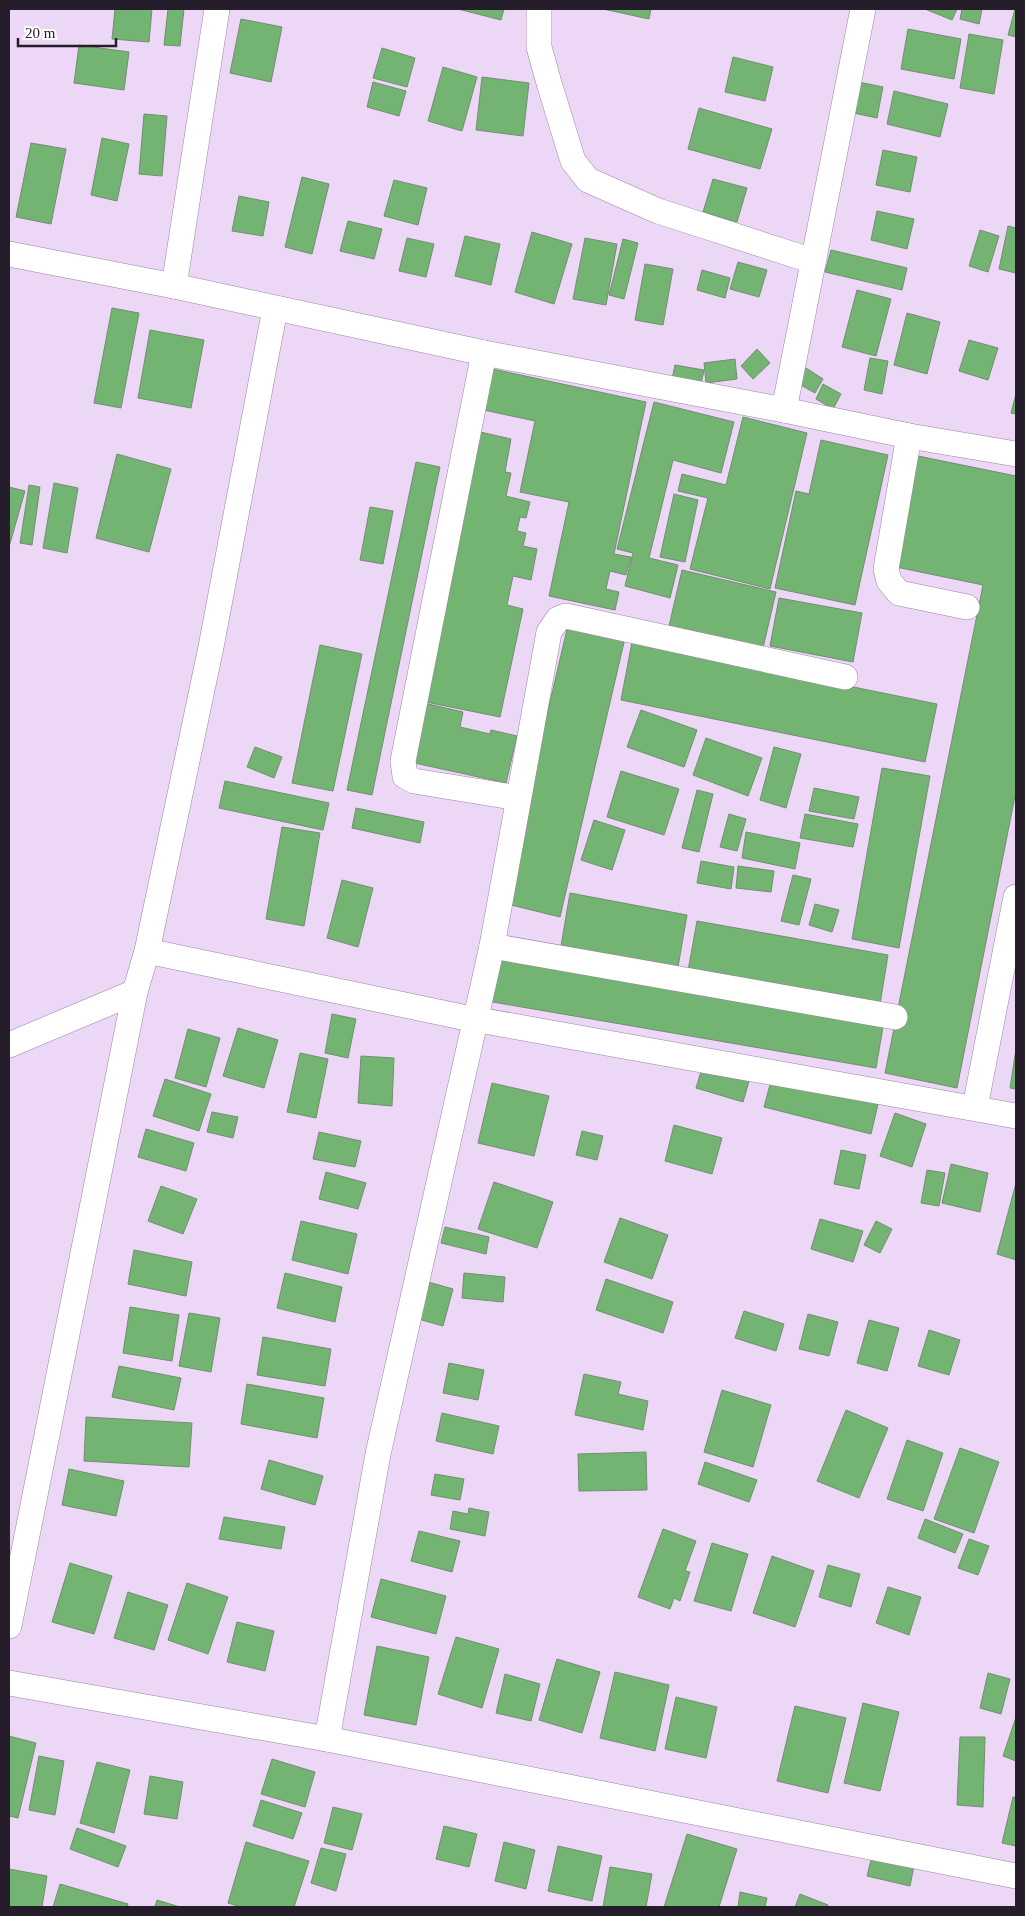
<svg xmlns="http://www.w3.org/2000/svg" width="1025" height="1916" font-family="Georgia,serif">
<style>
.building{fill:#74b473;stroke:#738d72}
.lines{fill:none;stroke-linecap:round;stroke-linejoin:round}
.minor-casing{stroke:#9986a3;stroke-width:26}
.minor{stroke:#fff;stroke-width:25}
</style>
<rect width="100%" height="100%" fill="#ecd7f6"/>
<g class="building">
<polygon points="115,9 152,9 149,42 112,39"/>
<polygon points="168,9 184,9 180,46 164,45"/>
<polygon points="458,9 504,9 501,20"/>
<polygon points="603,9 651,9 649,19"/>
<polygon points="925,9 957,9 952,20"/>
<polygon points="962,9 982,9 979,24 960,19"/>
<polygon points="1015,9 1016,9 1016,37 1008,35"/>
<polygon points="241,19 282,27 271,82 230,73"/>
<polygon points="908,29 961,39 954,79 901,69"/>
<polygon points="969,34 1003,40 994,94 960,88"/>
<polygon points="79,45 129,52 124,90 74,83"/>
<polygon points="382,48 415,58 407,87 373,78"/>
<polygon points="733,57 773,67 765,101 725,92"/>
<polygon points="443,67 477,77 462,131 428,121"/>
<polygon points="482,77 529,83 523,136 476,130"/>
<polygon points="849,80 883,87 877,118 844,111"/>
<polygon points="373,82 406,91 399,116 367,107"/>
<polygon points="894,91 948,104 940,137 887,124"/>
<polygon points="699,108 772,129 760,169 688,149"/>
<polygon points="144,114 167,116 162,176 139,174"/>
<polygon points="102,138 129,144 117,201 91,195"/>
<polygon points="31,143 66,149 51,224 16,217"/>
<polygon points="883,150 917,157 910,192 876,185"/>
<polygon points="302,177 329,184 312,254 285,247"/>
<polygon points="713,179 747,188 737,222 703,212"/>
<polygon points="394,180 427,188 418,225 384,216"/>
<polygon points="239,196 269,202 263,236 232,231"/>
<polygon points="877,211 914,219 907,249 871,240"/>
<polygon points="348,221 382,229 374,259 340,251"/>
<polygon points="1008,226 1016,228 1016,273 999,269"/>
<polygon points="980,230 999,236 988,272 969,266"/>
<polygon points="532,232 572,244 554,304 515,292"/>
<polygon points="465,236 500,244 491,285 455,276"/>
<polygon points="407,238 434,244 426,277 399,271"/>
<polygon points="585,238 617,244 606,305 573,299"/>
<polygon points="623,239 638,243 624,299 609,295"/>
<polygon points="831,250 907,268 902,290 825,272"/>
<polygon points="738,262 767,270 759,297 730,289"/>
<polygon points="645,264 673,269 663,325 635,320"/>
<polygon points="702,270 730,278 725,298 697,290"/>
<polygon points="857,290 891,299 876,356 842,347"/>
<polygon points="112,308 139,313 121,408 94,403"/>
<polygon points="907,313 940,322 927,374 894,365"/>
<polygon points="150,330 204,340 191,408 138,398"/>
<polygon points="969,340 998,348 988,380 959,371"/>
<polygon points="757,349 770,363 753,379 741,366"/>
<polygon points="870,358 888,361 882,394 864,390"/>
<polygon points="735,359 737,379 706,383 704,363"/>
<polygon points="675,365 704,370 701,384 672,379"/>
<polygon points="488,368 646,402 614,554 631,557 626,575 610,571 606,589 619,592 615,610 549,596 569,502 520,492 535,421 479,409"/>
<polygon points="806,368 823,379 815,393 797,383"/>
<polygon points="823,384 841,394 833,409 816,399"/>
<polygon points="1016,394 1016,414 1011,413"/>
<polygon points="654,402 734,422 721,473 673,460 649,558 678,565 670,598 625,586 633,553 617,549"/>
<polygon points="743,417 807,433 770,589 690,569 708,498 678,491 682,474 726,485"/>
<polygon points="476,431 511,439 505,472 511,473 506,496 530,502 526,518 520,517 517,531 526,533 523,546 537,549 531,580 513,576 507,605 523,609 500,717 421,701"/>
<polygon points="821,440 888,455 855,605 775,588 796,491 809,494"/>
<polygon points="117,454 171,469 149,552 96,538"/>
<polygon points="918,456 1016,476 1016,791 957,1088 885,1073 983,585 896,567"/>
<polygon points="416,462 440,467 372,795 347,790"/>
<polygon points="54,483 78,488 67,553 43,548"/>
<polygon points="29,485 40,487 32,545 20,543"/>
<polygon points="9,487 25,491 9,547"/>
<polygon points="674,494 698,500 685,562 660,557"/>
<polygon points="370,507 393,511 383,564 360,560"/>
<polygon points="682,570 776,592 763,648 669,626"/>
<polygon points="779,598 862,613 853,662 770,646"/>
<polygon points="568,625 625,638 560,917 503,903"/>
<polygon points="632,642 937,704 925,762 621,700"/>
<polygon points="320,645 362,654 333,791 292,783"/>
<polygon points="424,703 463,712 460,727 490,734 491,730 517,736 506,783 410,762"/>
<polygon points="641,710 697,730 684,767 627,747"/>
<polygon points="706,738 762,758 748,796 693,775"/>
<polygon points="255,747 282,757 274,778 247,767"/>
<polygon points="774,747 801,754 786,808 760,800"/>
<polygon points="882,768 930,776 899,948 852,939"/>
<polygon points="621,771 679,789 664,835 607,817"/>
<polygon points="225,781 329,803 323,830 219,808"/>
<polygon points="814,788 859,797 854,819 809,811"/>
<polygon points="697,790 713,794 699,852 682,848"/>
<polygon points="356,808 424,822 420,843 352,828"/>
<polygon points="729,814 746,819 737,851 720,847"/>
<polygon points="805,814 858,824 853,847 800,838"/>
<polygon points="594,820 625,830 612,870 581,860"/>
<polygon points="282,827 320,833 304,926 266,919"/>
<polygon points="746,832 800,843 795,869 742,858"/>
<polygon points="701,861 734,867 731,889 697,883"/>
<polygon points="738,866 774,871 771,892 736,888"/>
<polygon points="793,875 811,879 799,925 781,921"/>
<polygon points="342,880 373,888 358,947 327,938"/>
<polygon points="570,893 687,915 678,967 561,946"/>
<polygon points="815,904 839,910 832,932 809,925"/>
<polygon points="697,921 888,955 880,1004 688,971"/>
<polygon points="495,953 884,1021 876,1068 487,1001"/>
<polygon points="332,1014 356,1019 348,1058 325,1053"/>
<polygon points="238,1028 278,1040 264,1088 223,1076"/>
<polygon points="188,1029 220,1038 206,1087 175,1078"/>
<polygon points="1016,1049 1016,1089 1010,1088"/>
<polygon points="300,1053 328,1059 316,1118 287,1112"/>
<polygon points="361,1056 394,1058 392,1106 358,1103"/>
<polygon points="703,1065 750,1078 743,1102 696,1088"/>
<polygon points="772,1077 878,1104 871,1134 764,1107"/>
<polygon points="165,1079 211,1094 199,1131 153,1116"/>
<polygon points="492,1083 549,1096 534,1156 478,1143"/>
<polygon points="212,1112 238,1117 233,1138 207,1132"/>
<polygon points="895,1113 926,1124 912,1167 880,1156"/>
<polygon points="674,1125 722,1138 712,1174 665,1161"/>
<polygon points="146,1129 194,1143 186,1171 138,1157"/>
<polygon points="582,1131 603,1136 597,1160 576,1155"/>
<polygon points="319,1132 361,1141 355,1167 313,1159"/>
<polygon points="841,1150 866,1155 859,1189 834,1184"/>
<polygon points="951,1164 988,1173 980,1212 942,1203"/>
<polygon points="927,1170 945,1173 939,1206 921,1203"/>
<polygon points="326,1172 366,1183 358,1209 319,1199"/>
<polygon points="494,1182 553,1202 537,1248 478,1229"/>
<polygon points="1016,1183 1016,1260 997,1254"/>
<polygon points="161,1186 197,1199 183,1234 148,1221"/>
<polygon points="620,1218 668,1235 652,1279 604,1262"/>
<polygon points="820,1219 863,1231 853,1262 811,1249"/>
<polygon points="301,1221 357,1234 348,1274 292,1260"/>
<polygon points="876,1221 892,1229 880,1253 864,1245"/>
<polygon points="445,1227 489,1237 486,1254 441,1243"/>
<polygon points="134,1250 192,1262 186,1296 128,1284"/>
<polygon points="285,1273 342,1287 335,1322 277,1308"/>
<polygon points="464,1273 505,1277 503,1302 462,1298"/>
<polygon points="606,1279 673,1302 663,1333 596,1310"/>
<polygon points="425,1281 453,1289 443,1326 415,1318"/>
<polygon points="130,1307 179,1315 172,1361 123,1353"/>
<polygon points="744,1311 784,1324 776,1351 735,1338"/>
<polygon points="189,1313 220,1318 211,1372 179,1366"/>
<polygon points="808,1314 838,1322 829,1356 799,1349"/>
<polygon points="869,1320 899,1328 887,1371 857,1363"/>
<polygon points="929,1330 960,1340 949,1375 918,1366"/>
<polygon points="263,1337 331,1349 325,1386 257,1375"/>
<polygon points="449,1363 484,1370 478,1400 443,1393"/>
<polygon points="119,1366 181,1378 174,1410 112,1397"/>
<polygon points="584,1374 621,1382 618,1394 648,1401 643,1430 575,1415"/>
<polygon points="247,1384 324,1398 317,1438 241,1424"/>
<polygon points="722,1390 771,1405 753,1467 704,1452"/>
<polygon points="846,1410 888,1428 859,1498 817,1481"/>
<polygon points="442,1413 499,1426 493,1454 436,1441"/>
<polygon points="86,1417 192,1423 189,1467 84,1461"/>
<polygon points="907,1440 943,1453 923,1511 887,1499"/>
<polygon points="960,1448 999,1462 974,1533 934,1519"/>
<polygon points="646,1452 647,1490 579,1491 578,1454"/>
<polygon points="269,1460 323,1476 315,1505 261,1489"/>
<polygon points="705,1462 757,1480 749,1502 698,1484"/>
<polygon points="69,1469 124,1481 116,1516 62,1505"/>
<polygon points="435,1474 464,1479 460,1500 431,1495"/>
<polygon points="469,1508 489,1512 485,1536 450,1529 453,1511 468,1514"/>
<polygon points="224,1517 285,1527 281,1549 219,1539"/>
<polygon points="925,1519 963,1534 955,1553 918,1538"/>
<polygon points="663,1529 696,1541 685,1571 690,1572 680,1601 674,1598 670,1609 638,1597"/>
<polygon points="419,1531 460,1541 452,1572 411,1561"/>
<polygon points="969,1539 989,1546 978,1575 958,1568"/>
<polygon points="712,1543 748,1554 731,1611 694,1601"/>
<polygon points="772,1556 814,1571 795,1627 753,1613"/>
<polygon points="70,1563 112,1576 94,1634 52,1622"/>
<polygon points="828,1565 860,1574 851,1607 819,1597"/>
<polygon points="381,1579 446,1596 436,1634 371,1617"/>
<polygon points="187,1583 228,1597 208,1654 168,1640"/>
<polygon points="888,1587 921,1597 909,1635 876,1623"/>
<polygon points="128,1592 168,1605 154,1650 114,1638"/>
<polygon points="237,1622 274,1631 265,1671 227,1662"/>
<polygon points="456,1637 499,1649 482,1708 438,1694"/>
<polygon points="377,1646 429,1657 416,1725 364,1715"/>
<polygon points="557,1659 600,1672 582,1733 539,1720"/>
<polygon points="615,1672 669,1685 655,1751 600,1738"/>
<polygon points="988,1673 1010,1679 1001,1714 980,1708"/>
<polygon points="505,1674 540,1684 531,1721 496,1713"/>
<polygon points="676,1697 717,1707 706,1758 665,1749"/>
<polygon points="863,1703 899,1712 880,1791 844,1783"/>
<polygon points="795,1706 846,1718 828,1793 777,1781"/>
<polygon points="1016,1717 1016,1761 1003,1756"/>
<polygon points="9,1736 36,1743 18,1818 9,1816"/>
<polygon points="960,1737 985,1737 983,1807 957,1805"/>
<polygon points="39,1756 64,1761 55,1815 29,1810"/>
<polygon points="272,1759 315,1772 305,1807 261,1794"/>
<polygon points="97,1762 130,1770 114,1833 80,1823"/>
<polygon points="150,1776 183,1782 177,1819 144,1814"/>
<polygon points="1013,1797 1016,1797 1016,1846 1002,1843"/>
<polygon points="261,1800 302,1813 293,1839 253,1826"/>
<polygon points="333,1807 362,1814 352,1850 324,1843"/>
<polygon points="444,1826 477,1834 469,1867 436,1859"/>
<polygon points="77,1828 126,1846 118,1867 70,1849"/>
<polygon points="687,1834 737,1849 719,1907 664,1907"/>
<polygon points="246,1842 309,1861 294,1907 241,1907 228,1903"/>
<polygon points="504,1842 535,1850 526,1889 495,1881"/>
<polygon points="558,1846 602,1856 592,1901 548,1891"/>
<polygon points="321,1848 346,1854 336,1891 311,1883"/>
<polygon points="872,1856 914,1866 910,1886 867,1876"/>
<polygon points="610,1867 652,1874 646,1907 603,1907"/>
<polygon points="9,1869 47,1876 42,1907 9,1907"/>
<polygon points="60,1884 128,1904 127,1907 53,1907"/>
<polygon points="740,1892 767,1898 765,1907 738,1907"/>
<polygon points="800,1894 828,1905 827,1907 795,1907"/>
<polygon points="157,1900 180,1907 155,1907"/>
</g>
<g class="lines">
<defs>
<g id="minor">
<polyline points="539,9 539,47 549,83 573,161 588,180 658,211 813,261"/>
<polyline points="9,254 174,286 484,353 784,410 909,436 1016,454"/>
<polyline points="174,286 217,9"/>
<polyline points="484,353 403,761 405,776 414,781 518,798"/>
<polyline points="784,410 863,9"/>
<polyline points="909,436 886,569 889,581 899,593 967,607"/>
<polyline points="492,946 895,1017"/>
<polyline points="147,951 462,1017 1016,1116"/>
<polyline points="9,1045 135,992"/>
<polyline points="975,1107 1016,897"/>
<polyline points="9,1626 135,992 147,951 211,647 275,309"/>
<polyline points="9,1683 327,1739 1016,1876"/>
<polyline points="327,1739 378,1454 492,946 549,632 558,619 566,616 845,677"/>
</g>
</defs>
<use href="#minor" class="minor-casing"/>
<use href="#minor" class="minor"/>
</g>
<rect width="1025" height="1916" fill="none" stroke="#251d29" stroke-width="20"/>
<path d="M18 38v8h98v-8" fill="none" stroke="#251d29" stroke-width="2.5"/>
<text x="25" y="38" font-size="15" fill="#251d29" stroke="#ffffff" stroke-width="4" paint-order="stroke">20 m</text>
</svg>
